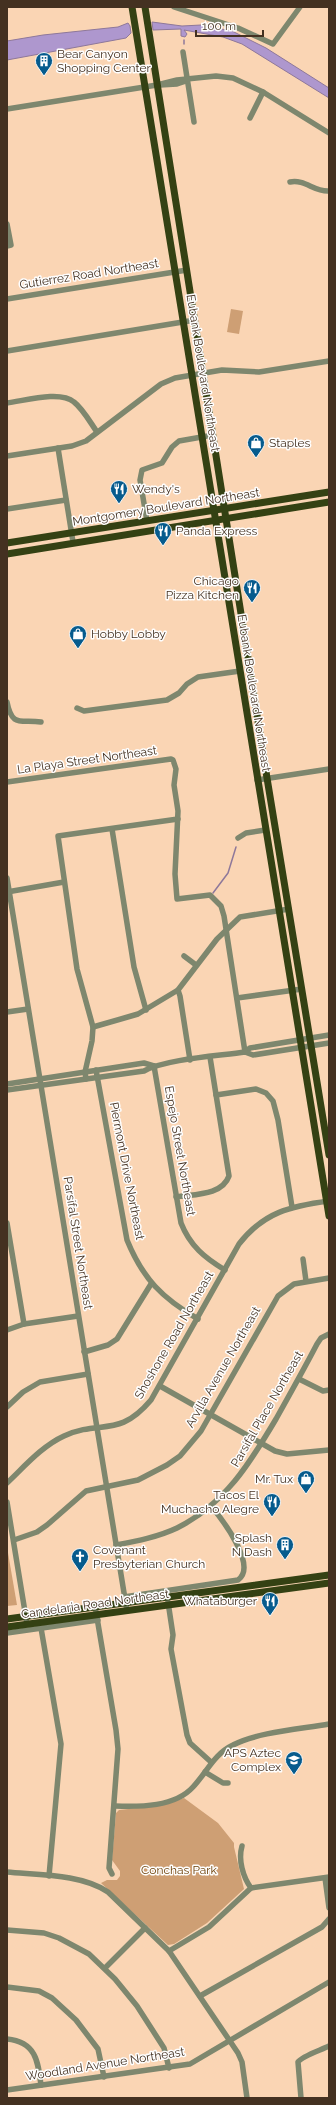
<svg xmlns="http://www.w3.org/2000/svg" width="336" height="2105" font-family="Raleway,sans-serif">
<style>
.green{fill:#ce9f74}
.water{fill:#ae97ce;stroke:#8e789a}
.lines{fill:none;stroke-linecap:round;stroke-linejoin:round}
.stream{stroke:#8e789a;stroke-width:1.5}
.minor{stroke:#7e876e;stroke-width:5.5}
.major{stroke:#344113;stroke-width:7}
.labels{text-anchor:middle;stroke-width:3;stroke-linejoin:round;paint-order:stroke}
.poi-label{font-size:12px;fill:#443121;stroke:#fefefe;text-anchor:start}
.street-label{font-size:12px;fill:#443121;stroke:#fefefe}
.park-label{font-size:12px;fill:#6b3e05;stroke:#fefefe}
</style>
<rect width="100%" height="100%" fill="#fad5b4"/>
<g class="green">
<polygon points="231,309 243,311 239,334 227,332"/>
<polygon points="7,1547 17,1605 7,1606"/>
<polygon points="184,1798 218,1823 234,1843 234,1847 244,1889 207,1923 174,1944 168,1945 101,1883 107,1880 117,1880 120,1876 120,1871 112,1860 116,1813 119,1810 164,1805"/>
</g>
<g class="water">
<polygon points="152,22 182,26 201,25 232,31 266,48 329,88 329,98 242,44 223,37 184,30 187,34 185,37 181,36 181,29 153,30"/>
<polygon points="128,23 130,26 131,33 126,38 7,60 7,41 43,35 118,27"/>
</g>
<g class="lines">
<g class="stream">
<polyline points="184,44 184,40"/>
<polyline points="213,893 228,873 236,847"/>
</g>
<g class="minor">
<polyline points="174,7 238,28 273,44 300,7"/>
<polyline points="183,52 194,122"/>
<polyline points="160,85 177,84 186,81"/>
<polyline points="7,109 157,85 177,80 216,76 233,78 263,92 329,133"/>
<polyline points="250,118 263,92"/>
<path d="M290 182C305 179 314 192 329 191"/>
<polyline points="7,224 11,245 7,246"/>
<polyline points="7,299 187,270"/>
<polyline points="7,351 195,320"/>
<path d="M7 403C24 401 60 390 74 402 83 409 90 422 97 432"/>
<polyline points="58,448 73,542"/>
<polyline points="7,456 72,446 86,441 161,384 175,378 222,370 259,372 329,361"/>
<polyline points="7,509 66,500"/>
<polyline points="147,521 140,480 142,470 162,463 172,447 179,441 213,435"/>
<path d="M7 702C12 728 21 719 41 722"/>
<polyline points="77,708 84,711 167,700 179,693 187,684 198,677 240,671"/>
<polyline points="257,780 329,769"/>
<polyline points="7,782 171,759 173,760 176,769 174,785 178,811 175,874 177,899 210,895 221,906 224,916 245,1052"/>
<polyline points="112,829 134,967 146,1010"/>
<polyline points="238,838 246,833 265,830"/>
<polyline points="7,878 127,1611"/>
<polyline points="7,892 64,882"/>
<polyline points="184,956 196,965"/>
<polyline points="178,990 180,996 190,1060"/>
<polyline points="237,998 302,989"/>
<polyline points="7,1012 28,1009"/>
<polyline points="93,1027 138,1014 178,990 217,939 240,917 289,909"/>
<polyline points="245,1052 250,1048 329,1035"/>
<path d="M154 1066 181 1223C190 1246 205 1258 225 1270"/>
<path d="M96 1070 127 1240C143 1279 162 1298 198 1319"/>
<polyline points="86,1079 85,1072 92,1041 93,1027 77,969 58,836 178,819"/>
<polyline points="7,1084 144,1063 154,1066"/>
<path d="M7 1090 144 1071C166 1059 218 1056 245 1052L253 1055 329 1043"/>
<polyline points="216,1095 256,1089 266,1093 273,1101 278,1120 292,1207"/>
<path d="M176 1197C193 1194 222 1196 229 1176L210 1057"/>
<polyline points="7,1223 24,1324"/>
<polyline points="303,1259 306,1281"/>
<polyline points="7,1330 24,1324 78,1316"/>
<polyline points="84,1352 108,1345 117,1339 151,1284"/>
<polyline points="299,1379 323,1391 329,1390"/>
<polyline points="160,1386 275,1451 287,1454 329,1450"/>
<polyline points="7,1407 23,1392 40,1382 88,1374"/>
<path d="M7 1483C24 1467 42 1446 64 1436 101 1419 118 1439 151 1400L239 1244C264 1212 291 1206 329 1201"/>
<polyline points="7,1502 27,1624"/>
<polyline points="14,1540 37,1532 47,1525 86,1491 138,1480 167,1465 180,1456 201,1431 278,1296 294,1284 329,1278"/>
<path d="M116 1545C137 1541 158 1537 177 1528 225 1504 250 1463 276 1419 290 1394 304 1369 317 1344L321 1338 329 1334"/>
<path d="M124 1597 238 1580C258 1566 222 1519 211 1506"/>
<polyline points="168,1602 173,1635 171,1649 187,1735 190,1743 211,1762"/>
<polyline points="95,1606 116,1730 118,1749 109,1868 112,1874"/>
<polyline points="41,1628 61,1744 49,1876"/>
<polyline points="7,1633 98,1620"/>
<polyline points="205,1772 223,1783 228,1783"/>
<path d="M115 1806C140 1807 175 1807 193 1787 207 1772 214 1754 233 1745 258 1732 301 1729 329 1724"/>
<path d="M242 1846C238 1860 243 1877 251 1888"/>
<path d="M7 1872C38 1875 82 1874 108 1892L169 1951 238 2053 242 2062 247 2098"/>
<polyline points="325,1878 329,1908"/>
<polyline points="7,1930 44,1933 59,1938 89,1954 115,1979 137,2006 164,2048 169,2068"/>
<polyline points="169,1951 209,1927 251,1888 329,1877"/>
<polyline points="105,1968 145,1928"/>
<polyline points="7,1987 39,1991 52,1998 76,2020 98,2049 104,2077"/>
<polyline points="200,1996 322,1927 329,1919"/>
<path d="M7 2039C36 2042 38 2061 41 2085"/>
<polyline points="7,2090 190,2064 329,1982"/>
<path d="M301 2098 298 2062C302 2056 321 2050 329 2046"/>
</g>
<g class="major">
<polyline points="132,7 329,1216"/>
<polyline points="145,7 267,778 329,1155"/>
<polyline points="7,543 329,492"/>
<polyline points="7,554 329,502"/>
<polyline points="7,1619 329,1575"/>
<polyline points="7,1627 329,1583"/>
</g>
</g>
<defs>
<symbol id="building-pin" viewBox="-11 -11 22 30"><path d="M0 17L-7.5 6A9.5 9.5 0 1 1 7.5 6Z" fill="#065b8d" stroke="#fefefe"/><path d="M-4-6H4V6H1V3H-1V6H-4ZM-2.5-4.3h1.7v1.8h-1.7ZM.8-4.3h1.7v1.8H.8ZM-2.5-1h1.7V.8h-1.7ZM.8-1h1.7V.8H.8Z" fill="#fff"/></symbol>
<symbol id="shop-pin" viewBox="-11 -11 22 30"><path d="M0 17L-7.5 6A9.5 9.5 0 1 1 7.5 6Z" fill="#065b8d" stroke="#fefefe"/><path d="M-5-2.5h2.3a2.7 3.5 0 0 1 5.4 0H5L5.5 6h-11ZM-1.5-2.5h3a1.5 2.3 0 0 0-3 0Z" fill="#fff"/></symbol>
<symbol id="restaurant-pin" viewBox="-11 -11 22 30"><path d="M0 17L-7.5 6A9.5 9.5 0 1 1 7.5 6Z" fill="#065b8d" stroke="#fefefe"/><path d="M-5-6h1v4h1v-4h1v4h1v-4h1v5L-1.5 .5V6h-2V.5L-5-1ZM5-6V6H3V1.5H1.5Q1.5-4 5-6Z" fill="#fff"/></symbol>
<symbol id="church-pin" viewBox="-11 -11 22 30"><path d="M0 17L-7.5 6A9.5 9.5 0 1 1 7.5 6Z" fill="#065b8d" stroke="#fefefe"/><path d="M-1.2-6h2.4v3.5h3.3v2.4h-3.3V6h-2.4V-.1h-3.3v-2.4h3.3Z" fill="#fff"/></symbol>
<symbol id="school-pin" viewBox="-11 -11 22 30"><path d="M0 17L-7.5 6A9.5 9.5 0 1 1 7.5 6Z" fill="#065b8d" stroke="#fefefe"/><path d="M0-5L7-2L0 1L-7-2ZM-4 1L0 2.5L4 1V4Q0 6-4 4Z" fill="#fff"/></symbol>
</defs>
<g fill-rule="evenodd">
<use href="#building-pin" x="34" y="51" width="20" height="27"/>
<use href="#shop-pin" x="246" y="433" width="20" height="27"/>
<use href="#restaurant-pin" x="109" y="479" width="20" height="27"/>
<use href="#restaurant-pin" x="153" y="521" width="20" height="27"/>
<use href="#restaurant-pin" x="242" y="578" width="20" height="27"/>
<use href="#shop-pin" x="68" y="624" width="20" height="27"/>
<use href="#shop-pin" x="296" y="1469" width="20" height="27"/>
<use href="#restaurant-pin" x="262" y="1492" width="20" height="27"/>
<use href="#building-pin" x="275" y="1535" width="20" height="27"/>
<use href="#church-pin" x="70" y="1547" width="20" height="27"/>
<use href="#restaurant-pin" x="260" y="1591" width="20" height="27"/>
<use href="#school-pin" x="284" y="1750" width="20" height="27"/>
</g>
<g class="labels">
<g class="poi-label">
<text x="57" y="58">Bear Canyon<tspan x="57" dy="14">Shopping Center</tspan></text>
<text x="269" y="447">Staples</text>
<text x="132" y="493">Wendy's</text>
<text x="176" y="535">Panda Express</text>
<text x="239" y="585" text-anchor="end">Chicago<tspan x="239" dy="14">Pizza Kitchen</tspan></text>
<text x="91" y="638">Hobby Lobby</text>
<text x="293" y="1483" text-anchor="end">Mr. Tux</text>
<text x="259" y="1499" text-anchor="end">Tacos El<tspan x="259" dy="14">Muchacho Alegre</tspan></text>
<text x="272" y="1542" text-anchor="end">Splash<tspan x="272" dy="14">N Dash</tspan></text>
<text x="93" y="1554">Covenant<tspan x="93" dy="14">Presbyterian Church</tspan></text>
<text x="257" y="1605" text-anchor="end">Whataburger</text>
<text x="281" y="1757" text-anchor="end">APS Aztec<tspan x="281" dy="14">Complex</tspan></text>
</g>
<g class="street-label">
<text transform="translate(89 274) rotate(-9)" y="4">Gutierrez Road Northeast</text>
<text transform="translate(203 373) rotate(81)" y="4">Eubank Boulevard Northeast</text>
<text transform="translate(166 507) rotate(-9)" y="4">Montgomery Boulevard Northeast</text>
<text transform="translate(254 693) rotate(81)" y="4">Eubank Boulevard Northeast</text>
<text transform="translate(87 760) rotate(-8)" y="4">La Playa Street Northeast</text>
<text transform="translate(180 1151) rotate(80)" y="4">Espejo Street Northeast</text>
<text transform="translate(127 1171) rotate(79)" y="4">Piermont Drive Northeast</text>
<text transform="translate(78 1243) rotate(81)" y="4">Parsifal Street Northeast</text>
<text transform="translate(174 1335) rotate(-60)" y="4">Shoshone Road Northeast</text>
<text transform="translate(223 1367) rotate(-60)" y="4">Arvilla Avenue Northeast</text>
<text transform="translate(267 1409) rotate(-60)" y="4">Parsifal Place Northeast</text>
<text transform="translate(95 1604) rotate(-8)" y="4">Candelaria Road Northeast</text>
<text transform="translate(105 2064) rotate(-9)" y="4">Woodland Avenue Northeast</text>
</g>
<g class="park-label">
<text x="179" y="1874">Conchas Park</text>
</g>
</g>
<rect width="336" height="2105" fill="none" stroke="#443121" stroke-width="16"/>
<path d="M196 30v6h67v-6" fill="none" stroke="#443121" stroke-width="2"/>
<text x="202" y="30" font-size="12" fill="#443121" stroke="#fefefe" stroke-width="3" paint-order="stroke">100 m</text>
</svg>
